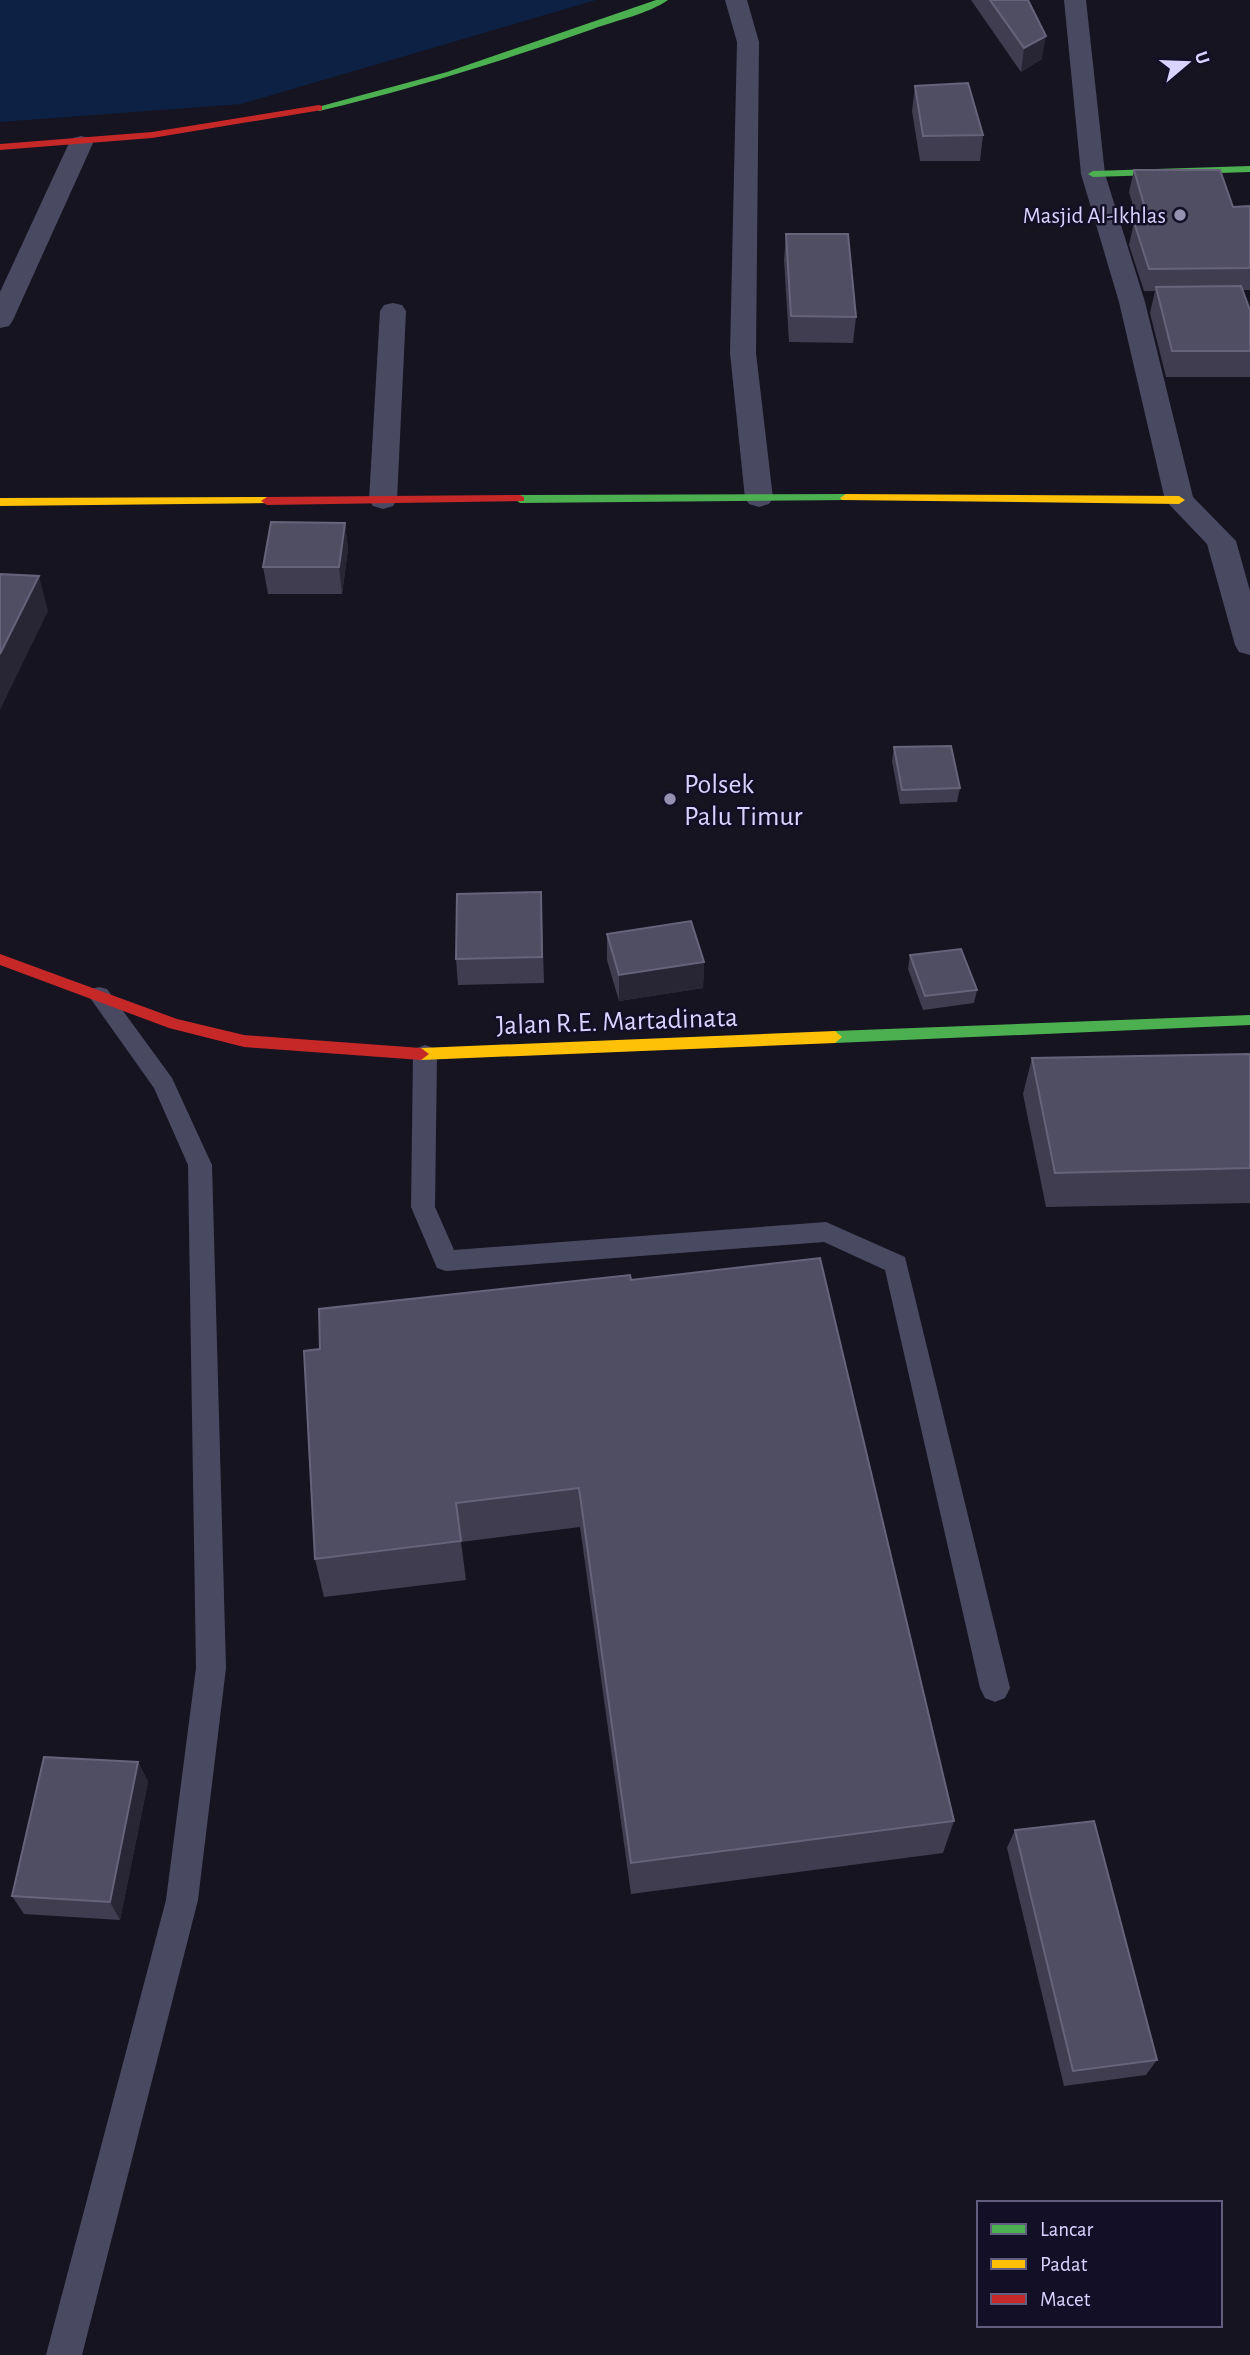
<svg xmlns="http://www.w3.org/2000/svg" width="1250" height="2355" font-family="'Alegreya Sans',sans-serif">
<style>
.water{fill:#0d2144}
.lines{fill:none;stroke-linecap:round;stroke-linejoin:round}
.lane{fill:#4a4962;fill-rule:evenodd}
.street{fill:#4a4962;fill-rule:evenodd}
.fast{fill:#4caf50;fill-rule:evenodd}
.slow{fill:#ffc107;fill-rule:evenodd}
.jam{fill:#c62828;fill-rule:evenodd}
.wall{fill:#403d50}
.shaded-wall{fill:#282635}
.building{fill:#504e63;stroke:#66637b;stroke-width:2}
.poi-dot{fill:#9591b1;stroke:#130f26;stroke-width:2.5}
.labels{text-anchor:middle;stroke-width:5;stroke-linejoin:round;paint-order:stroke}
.far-poi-label{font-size:23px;fill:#d9d4ff;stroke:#130f26;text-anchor:end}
.poi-label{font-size:28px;fill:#d9d4ff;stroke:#130f26;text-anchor:start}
.street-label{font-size:28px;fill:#d9d4ff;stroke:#130f26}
</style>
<rect width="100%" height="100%" fill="#161421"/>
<polygon class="water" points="0,0 596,0 241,104 0,122"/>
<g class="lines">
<g class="lane">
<polygon points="99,987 107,989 172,1078 212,1165 226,1668 198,1900 82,2355 46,2355 166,1900 196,1668 188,1165 154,1088 88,995 91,989"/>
<polygon points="425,1045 433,1048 437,1054 435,1207 454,1250 826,1222 905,1257 1010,1688 1005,1698 995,1702 985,1698 980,1688 885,1270 824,1242 446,1271 437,1268 411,1207 413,1054 417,1048"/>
</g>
<g class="street">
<polygon points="725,0 747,0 759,42 756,353 773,498 769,504 759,507 749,504 745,498 730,353 737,42"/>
<polygon points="1064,0 1086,0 1105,174 1145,302 1193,497 1236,541 1250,591 1250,655 1239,652 1235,645 1207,544 1165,500 1119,302 1081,174"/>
<polygon points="81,136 89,138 93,143 13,320 9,326 0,328 0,292 69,143 73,138"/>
<polygon points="393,303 402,305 406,311 397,500 393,506 383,509 373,506 369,500 380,311 384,305"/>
</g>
<g class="fast">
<path d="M656 0H668C648 14 617 20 593 29 503 61 412 89 319 111L314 108 447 72Z"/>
<polygon points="1250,166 1250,172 1093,177 1088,174 1093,171"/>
<polygon points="846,494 852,498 850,500 520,503 514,499 520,495"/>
<polygon points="1250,1015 1250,1025 835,1043 828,1037 835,1031"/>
</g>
<g class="slow">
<polygon points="846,494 1179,496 1185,500 1179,504 842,500 840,498"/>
<polygon points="267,497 271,499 271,503 0,506 0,498"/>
<polygon points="835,1031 842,1037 835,1043 421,1060 413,1054 421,1048"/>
</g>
<g class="jam">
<polygon points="319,105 322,106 322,110 152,138 0,150 0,144 152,132"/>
<polygon points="520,495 524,497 524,501 267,505 261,501 267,497"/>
<polygon points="0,954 177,1019 244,1035 421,1048 429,1054 421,1060 244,1047 169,1028 0,965"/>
</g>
</g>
<g class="wall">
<polygon points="971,0 1028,0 1042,59 1021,72"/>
<polygon points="915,86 983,135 980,161 920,161 912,111"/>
<polygon points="1134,170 1233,207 1250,206 1250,290 1243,290 1250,310 1250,377 1166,377 1150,313 1155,291 1144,291 1129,245 1134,222 1138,222 1129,192"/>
<polygon points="786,234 856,317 853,343 789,342 784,260"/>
<polygon points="345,523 348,549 342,594 268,594 263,567"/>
<polygon points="894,747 960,788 957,802 900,804 892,761"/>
<polygon points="542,918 544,983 458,985 456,959"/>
<polygon points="607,934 704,962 703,988 619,1001 607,960"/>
<polygon points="910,955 977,990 974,1003 923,1010 908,969"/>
<polygon points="1250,1054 1250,1203 1046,1207 1023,1094 1032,1058"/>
<polygon points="631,1280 954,1821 943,1853 631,1894 580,1527 461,1542 466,1580 324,1597 315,1559 320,1349"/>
<polygon points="138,1762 148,1782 120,1920 24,1914 12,1896"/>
<polygon points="1015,1830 1157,2060 1146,2075 1064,2086 1007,1848"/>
</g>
<g class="shaded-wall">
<polygon points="1046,36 1042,59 1021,72 1024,48"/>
<polygon points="345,523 348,549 342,594 339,567"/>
<polygon points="39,576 48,611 0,710 0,654"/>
<polygon points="704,962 703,988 619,1001 619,975"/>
<polygon points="138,1762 148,1782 120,1920 110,1902"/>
</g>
<g class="building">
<polygon points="990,0 1028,0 1046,36 1024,48"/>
<polygon points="968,83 983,135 923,136 915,86"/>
<polygon points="1134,170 1220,170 1233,207 1250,206 1250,268 1149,269 1134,222 1149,222"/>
<polygon points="786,234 848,234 856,317 791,316"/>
<polygon points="1241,286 1250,310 1250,351 1172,351 1156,287"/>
<polygon points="271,522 345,523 339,567 263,567"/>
<polygon points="0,574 39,576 0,654"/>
<polygon points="951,746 960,788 902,790 894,747"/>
<polygon points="541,892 542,957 456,959 457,894"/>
<polygon points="691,921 704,962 619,975 607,934"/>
<polygon points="961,949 977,990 925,996 910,955"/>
<polygon points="1250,1054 1250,1168 1055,1173 1032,1058"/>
<polygon points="820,1258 954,1821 631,1863 579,1488 456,1503 461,1541 315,1559 304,1351 320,1349 319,1309 630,1275 631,1280"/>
<polygon points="44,1757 138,1762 110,1902 12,1896"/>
<polygon points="1094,1821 1157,2060 1073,2071 1015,1830"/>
</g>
<g class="poi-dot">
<circle cx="1180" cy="215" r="7"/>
<circle cx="670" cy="799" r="7"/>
</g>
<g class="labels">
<g class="far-poi-label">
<text x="1166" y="223">Masjid Al-Ikhlas</text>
</g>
<g class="poi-label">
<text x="684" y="793">Polsek<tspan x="684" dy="32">Palu Timur</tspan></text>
</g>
<g class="street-label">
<text transform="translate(617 1020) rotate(-2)" y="10">Jalan R.E. Martadinata</text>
</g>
</g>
<rect x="977" y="2201" width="245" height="126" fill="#130f26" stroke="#625e7d" stroke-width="2"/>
<rect x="991" y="2224" width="35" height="10" fill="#4caf50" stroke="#625e7d" stroke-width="2"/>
<text x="1040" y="2236" font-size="21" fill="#d9d4ff">Lancar</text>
<rect x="991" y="2259" width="35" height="10" fill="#ffc107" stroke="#625e7d" stroke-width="2"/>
<text x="1040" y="2271" font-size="21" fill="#d9d4ff">Padat</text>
<rect x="991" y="2294" width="35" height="10" fill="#c62828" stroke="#625e7d" stroke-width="2"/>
<text x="1040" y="2306" font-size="21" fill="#d9d4ff">Macet</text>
<g transform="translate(1187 63) rotate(71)" stroke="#130f26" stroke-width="5" paint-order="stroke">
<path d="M0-5L12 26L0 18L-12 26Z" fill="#d9d4ff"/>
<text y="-10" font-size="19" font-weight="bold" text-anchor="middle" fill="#d9d4ff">U</text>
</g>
</svg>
